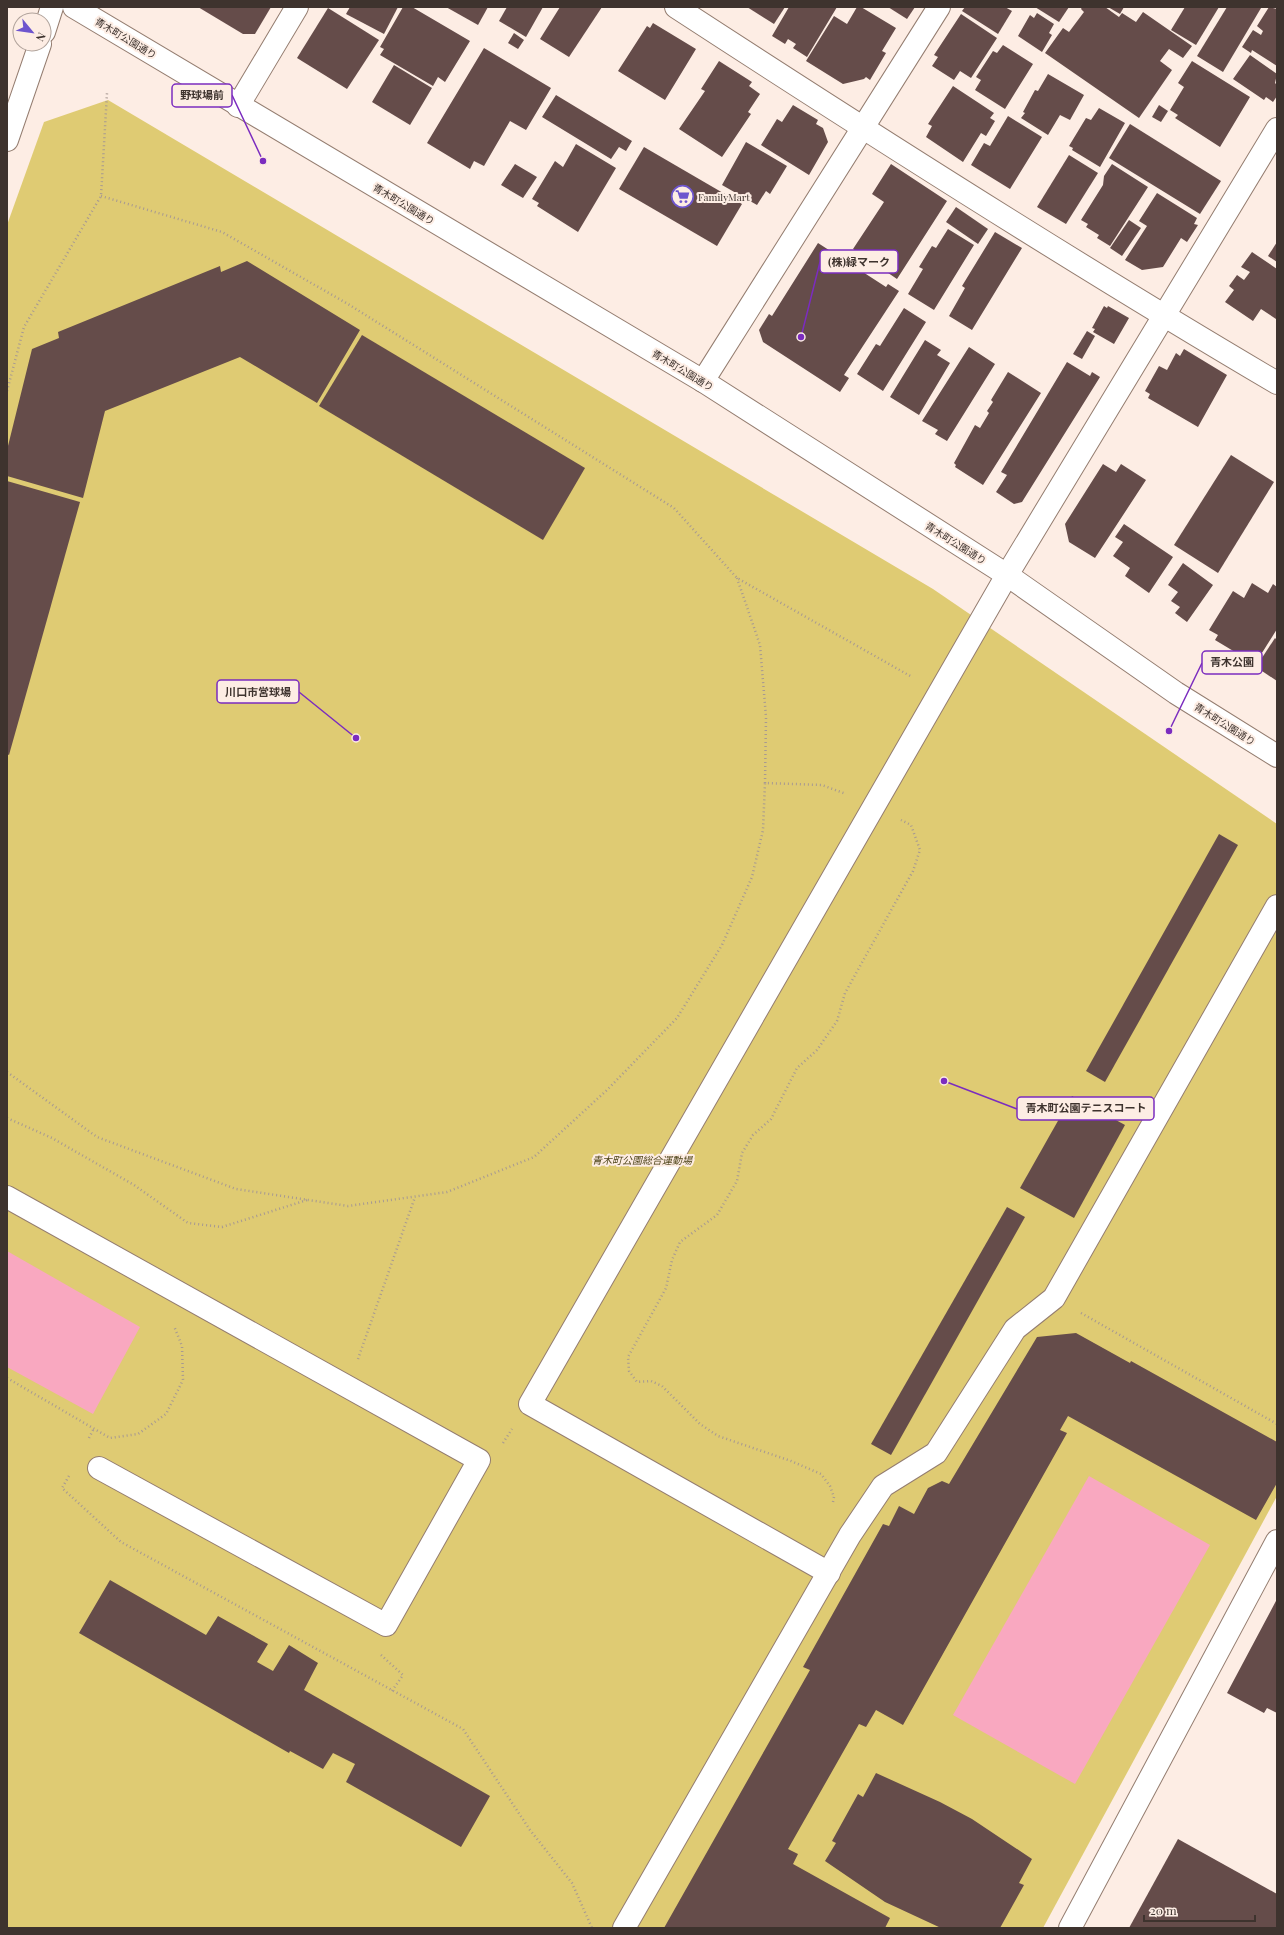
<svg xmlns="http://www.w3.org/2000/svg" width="1284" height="1935" font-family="'Playfair Display','Noto Sans JP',serif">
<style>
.green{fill:#dfcb73}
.water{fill:#f9a8c0}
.building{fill:#654c4a}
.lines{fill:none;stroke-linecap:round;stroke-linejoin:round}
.service-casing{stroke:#947d70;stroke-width:24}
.minor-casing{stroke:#947d70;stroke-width:24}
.tertiary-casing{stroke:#947d70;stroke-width:24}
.path{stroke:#a79992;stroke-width:2.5;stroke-dasharray:1 3;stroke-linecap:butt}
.service{stroke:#fff;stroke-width:22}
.minor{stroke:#fff;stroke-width:22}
.tertiary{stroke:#fff;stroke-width:22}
.labels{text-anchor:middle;stroke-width:4;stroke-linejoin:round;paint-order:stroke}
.street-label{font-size:10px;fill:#3e332e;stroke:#fdede4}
.poi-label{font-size:10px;fill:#3e332e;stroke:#fdede4;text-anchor:start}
.park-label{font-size:10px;font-style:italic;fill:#51471d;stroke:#fdede4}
.leader{fill:none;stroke:#7b2cbf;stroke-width:1.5}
.callout-dot{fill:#7b2cbf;stroke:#fdede4;stroke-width:1.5}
.callout{fill:#fdede4;stroke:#7b2cbf;stroke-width:1.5}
.callout-label{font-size:11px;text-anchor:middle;font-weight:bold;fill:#3e332e}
</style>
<rect width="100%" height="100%" fill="#fdede4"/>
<polygon class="green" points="108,100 933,589 1277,824 1277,1496 1043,1928 7,1928 7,225 44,122"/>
<g class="water">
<polygon points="7,1251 140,1327 93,1414 7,1367"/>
<polygon points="1089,1476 1210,1545 1075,1784 953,1715"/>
</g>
<g class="building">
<polygon points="198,7 271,7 255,34 243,34"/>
<polygon points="350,7 398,7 384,34 346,14"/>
<polygon points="403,7 412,7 470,41 445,82 438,77 433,86 380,55 384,49 380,47"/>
<polygon points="446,7 488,7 478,25"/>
<polygon points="507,7 543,7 526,37 499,21"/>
<polygon points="560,7 602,7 569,57 540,39"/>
<polygon points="747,7 785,7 774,24"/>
<polygon points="789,7 837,7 807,57 793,48 796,44 788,39 785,44 772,36"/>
<polygon points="857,7 861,7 896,28 882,51 886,53 870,80 866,77 864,79 843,84 806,61 834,16 847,24"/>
<polygon points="888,7 915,7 907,19"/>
<polygon points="965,7 1005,7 1012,11 998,34 962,11"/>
<polygon points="1035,7 1069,7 1059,22"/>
<polygon points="1082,7 1105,7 1119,17 1122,13 1136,22 1143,12 1192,46 1183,58 1169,49 1160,61 1172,70 1139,118 1045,53 1063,28 1069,32 1084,12 1081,9"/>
<polygon points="1108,7 1124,7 1120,14"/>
<polygon points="1185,7 1219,7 1196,45 1171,30"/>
<polygon points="1227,7 1261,8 1223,72 1197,56"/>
<polygon points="1269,7 1277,9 1277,66 1252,50 1251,53 1242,47 1253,30 1261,35 1263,31 1257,26"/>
<polygon points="328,8 379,40 347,89 297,58"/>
<polygon points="1037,13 1054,24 1049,33 1052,35 1042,52 1018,36 1030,15 1034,18"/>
<polygon points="961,14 997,38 971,78 960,71 954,80 932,66 938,57 934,55"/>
<polygon points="653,23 696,49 665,100 618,71 647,26 650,28"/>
<polygon points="514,33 524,40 518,49 508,43"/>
<polygon points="1003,45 1033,64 1005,109 975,90 981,80 976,77 993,51 997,53"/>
<polygon points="484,48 551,88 526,130 510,121 484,166 474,161 470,169 427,143"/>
<polygon points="1250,55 1277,74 1275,83 1277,85 1277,96 1273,102 1266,97 1264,100 1233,79"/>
<polygon points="719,61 752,82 749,86 760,94 748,112 751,114 722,157 679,129 705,91 701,89"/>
<polygon points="1192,61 1250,97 1220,147 1175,118 1178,115 1170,110 1184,87 1178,83"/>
<polygon points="394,65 432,88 410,125 372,102"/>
<polygon points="1048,74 1084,95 1070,120 1060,115 1048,135 1021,118 1025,113 1023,112 1035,90 1038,91"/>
<polygon points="953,86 994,113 990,118 995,121 986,136 981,133 963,162 926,137 932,126 928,124"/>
<polygon points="556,95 632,141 626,151 619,147 611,159 542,117"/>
<polygon points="793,105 818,120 816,124 823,128 828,142 809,175 761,145 777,119 782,122"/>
<polygon points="1159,105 1168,111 1161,122 1152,117"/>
<polygon points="1099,108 1125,123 1100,167 1072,150 1073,148 1069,146 1086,118 1091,120"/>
<polygon points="1008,116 1042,137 1010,189 971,165 984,143 990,146"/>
<polygon points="1130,124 1221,181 1200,214 1109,158"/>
<polygon points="746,142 787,166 770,194 766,191 757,205 722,185"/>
<polygon points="576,144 616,168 578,232 537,206 539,203 532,199 555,161 563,167"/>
<polygon points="644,147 742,204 717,246 619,189"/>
<polygon points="1069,155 1098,173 1066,224 1037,207"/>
<polygon points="515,164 537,177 523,198 501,185"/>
<polygon points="891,164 947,201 897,279 853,249 884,202 872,194"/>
<polygon points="1112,164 1148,187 1110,246 1097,238 1099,235 1086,227 1088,224 1081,220 1103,185 1104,176"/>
<polygon points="1157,193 1197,218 1194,224 1198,225 1187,242 1181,238 1163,267 1142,270 1125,260 1147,226 1139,221"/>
<polygon points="956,207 988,229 978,244 946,222"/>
<polygon points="1129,220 1141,228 1122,256 1110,248"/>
<polygon points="948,229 974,245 934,310 908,294 923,269 919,267 932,246 936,248"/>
<polygon points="995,232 1022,248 972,330 949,316 965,288 962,286"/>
<polygon points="1277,242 1277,262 1268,256"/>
<polygon points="818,243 886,287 888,284 899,291 844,375 849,378 840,392 763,342 759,330 769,314 772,316"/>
<polygon points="1252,252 1277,269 1276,319 1261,309 1253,321 1225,302 1234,290 1229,286 1237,275 1244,280 1250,272 1241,267"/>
<polygon points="247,261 360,330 317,403 240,357 105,411 83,498 7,476 7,450 32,349 59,338 58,332 220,266 221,272"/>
<polygon points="1104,306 1107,308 1108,306 1129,318 1114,344 1093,332 1095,329 1092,328"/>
<polygon points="904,308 926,322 883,391 857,374 876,344 880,346"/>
<polygon points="1087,331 1095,336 1082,359 1073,354"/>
<polygon points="362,335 585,468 543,540 319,406"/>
<polygon points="925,340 941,350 937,355 950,363 919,415 890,397"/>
<polygon points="969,347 995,364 947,441 935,434 938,430 922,421"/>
<polygon points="1184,349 1227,375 1198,427 1148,398 1150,394 1145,391 1159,366 1167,370 1176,353 1180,356"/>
<polygon points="1067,362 1090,376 1092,372 1100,377 1022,502 1014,504 996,492 1007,475 1001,472"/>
<polygon points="1008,372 1041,393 983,485 955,467 956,465 954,463 975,425 980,428 989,413 987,411 993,402 991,400"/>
<polygon points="1231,455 1274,482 1218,573 1174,545"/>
<polygon points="1103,464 1116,472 1121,464 1146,480 1095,558 1069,542 1065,524"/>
<polygon points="7,481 80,502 9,755 7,754"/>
<polygon points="1124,524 1173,557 1149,593 1125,576 1130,568 1113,556 1123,542 1115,537"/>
<polygon points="1183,563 1213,585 1187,622 1175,613 1180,607 1171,601 1178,592 1168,585"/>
<polygon points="1252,583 1268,593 1273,584 1277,587 1277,629 1255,664 1215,640 1218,635 1209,630 1233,591 1244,598"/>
<polygon points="1275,638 1277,640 1277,681 1256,667"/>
<polygon points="1219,834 1238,845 1105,1082 1086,1071"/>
<polygon points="1072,1096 1125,1125 1074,1218 1020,1188"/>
<polygon points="1007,1207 1025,1217 891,1455 871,1444"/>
<polygon points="1076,1333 1130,1363 1131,1361 1277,1442 1277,1483 1256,1520 1068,1416 1060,1430 1067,1433 903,1725 876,1710 866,1727 859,1724 788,1849 798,1854 793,1864 890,1918 885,1928 664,1928 810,1670 803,1667 883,1524 889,1526 899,1506 914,1514 928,1488 942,1481 949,1484 1037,1337"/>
<polygon points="110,1580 206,1635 218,1616 268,1644 257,1662 273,1671 289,1645 318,1663 304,1690 490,1796 461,1847 346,1782 355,1764 333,1753 323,1769 290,1751 289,1753 79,1633"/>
<polygon points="1277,1599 1277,1713 1267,1708 1264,1713 1227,1693"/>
<polygon points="876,1773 940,1802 972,1819 1032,1859 1019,1883 1024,1885 1000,1928 941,1928 885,1902 825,1861 836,1843 832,1841 858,1794 863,1797"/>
<polygon points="1178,1839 1277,1894 1277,1928 1129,1928"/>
</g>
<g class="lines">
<defs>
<g id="service">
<polyline points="7,1197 479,1460 386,1625 99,1468"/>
<polyline points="829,1573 530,1404 1007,575"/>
<polyline points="624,1928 850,1535 883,1486 936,1453 1015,1329 1054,1298 1277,906"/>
</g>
<g id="minor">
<path d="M676 7C874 136 1073 263 1277 383"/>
<polyline points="238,106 297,7"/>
<polyline points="703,381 939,7"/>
<polyline points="1007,575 1277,129"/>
</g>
<g id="tertiary">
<polyline points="74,7 703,381 1007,575 1176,693 1277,756"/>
<polyline points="44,32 52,7"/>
<polyline points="7,140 40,44"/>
<polyline points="1070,1928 1277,1541"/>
</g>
</defs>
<use href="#service" class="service-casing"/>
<use href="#minor" class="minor-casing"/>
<use href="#tertiary" class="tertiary-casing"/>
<g class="path">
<polyline points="101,196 222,232 348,304 674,508 737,578 912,677"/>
<polyline points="7,391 24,327 101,196 107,93"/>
<polyline points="737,578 760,645 766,717 765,783 822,785 846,794"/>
<polyline points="7,1072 97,1137 236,1189 348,1206 447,1192 534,1157 607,1090 677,1018 722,945 752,877 763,830 765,783"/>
<polyline points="7,1118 52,1138 134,1185 188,1223 222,1227 307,1200"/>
<polyline points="1081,1313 1277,1424"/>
<polyline points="358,1359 415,1197"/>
<polyline points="7,1378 110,1438 138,1434 166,1414 183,1380 182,1346 174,1326"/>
<polyline points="89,1438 94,1428"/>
<polyline points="503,1443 512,1429"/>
<polyline points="69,1476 62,1488 121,1542 463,1729 530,1830 572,1883 592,1928"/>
<polyline points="833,1502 834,1497 830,1486 821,1474 791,1461 718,1436 700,1424 662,1386 651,1381 637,1382 629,1371 628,1357 666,1288 672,1260 680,1242 717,1215 737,1181 742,1153 753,1135 771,1119 797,1068 817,1050 837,1021 845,993 913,871 920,850 911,825 901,820"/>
<polyline points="381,1655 403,1675 392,1691"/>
</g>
<use href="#service" class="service"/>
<use href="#minor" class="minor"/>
<use href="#tertiary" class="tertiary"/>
</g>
<defs>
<symbol id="supermarket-ring" viewBox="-11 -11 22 22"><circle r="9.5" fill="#fdede4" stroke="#6e55ce" stroke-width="1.5"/><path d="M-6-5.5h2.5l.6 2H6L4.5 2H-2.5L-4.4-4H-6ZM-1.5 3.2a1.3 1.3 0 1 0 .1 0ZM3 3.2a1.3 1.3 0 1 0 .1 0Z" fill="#6e55ce"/></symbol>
</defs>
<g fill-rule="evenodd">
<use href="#supermarket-ring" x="670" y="184" width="25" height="25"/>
</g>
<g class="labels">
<g class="street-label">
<text transform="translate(126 38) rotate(31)" y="4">青木町公園通り</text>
<text transform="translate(404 204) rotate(31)" y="4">青木町公園通り</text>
<text transform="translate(683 370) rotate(31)" y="4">青木町公園通り</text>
<text transform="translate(956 543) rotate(32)" y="4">青木町公園通り</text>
<text transform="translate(1225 724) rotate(32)" y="4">青木町公園通り</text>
</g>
<g class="poi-label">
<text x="698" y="201">FamilyMart</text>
</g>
<g class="park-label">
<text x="642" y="1164">青木町公園総合運動場</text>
</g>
</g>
<path class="leader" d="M263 161L232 95M801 337L820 262M1169 731L1202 663M356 738L299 692M944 1081L1017 1109"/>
<g class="callout-dot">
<circle cx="263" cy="161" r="4"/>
<circle cx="801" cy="337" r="4"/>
<circle cx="1169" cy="731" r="4"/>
<circle cx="356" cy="738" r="4"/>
<circle cx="944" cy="1081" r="4"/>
</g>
<g class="callout">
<rect x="172" y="84" width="60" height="23" rx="4"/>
<rect x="820" y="250" width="78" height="23" rx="4"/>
<rect x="1202" y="651" width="60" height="23" rx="4"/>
<rect x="217" y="680" width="82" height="23" rx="4"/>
<rect x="1017" y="1097" width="137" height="23" rx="4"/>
</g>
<g class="callout-label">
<text x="202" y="99">野球場前</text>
<text x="859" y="266">(株)緑マーク</text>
<text x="1232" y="666">青木公園</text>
<text x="258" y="696">川口市営球場</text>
<text x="1086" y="1112">青木町公園テニスコート</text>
</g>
<rect width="1284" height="1935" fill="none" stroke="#3e332e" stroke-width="16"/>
<g transform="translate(32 32) rotate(119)"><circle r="19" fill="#fdede4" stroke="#b1a39b"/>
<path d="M0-3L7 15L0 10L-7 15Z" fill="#6e55ce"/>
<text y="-6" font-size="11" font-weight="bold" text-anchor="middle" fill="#3e332e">N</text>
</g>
<path d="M1144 1915v6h111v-6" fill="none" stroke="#3e332e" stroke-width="2"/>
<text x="1150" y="1915" font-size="12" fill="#3e332e" stroke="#fdede4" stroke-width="3" paint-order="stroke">20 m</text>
</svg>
